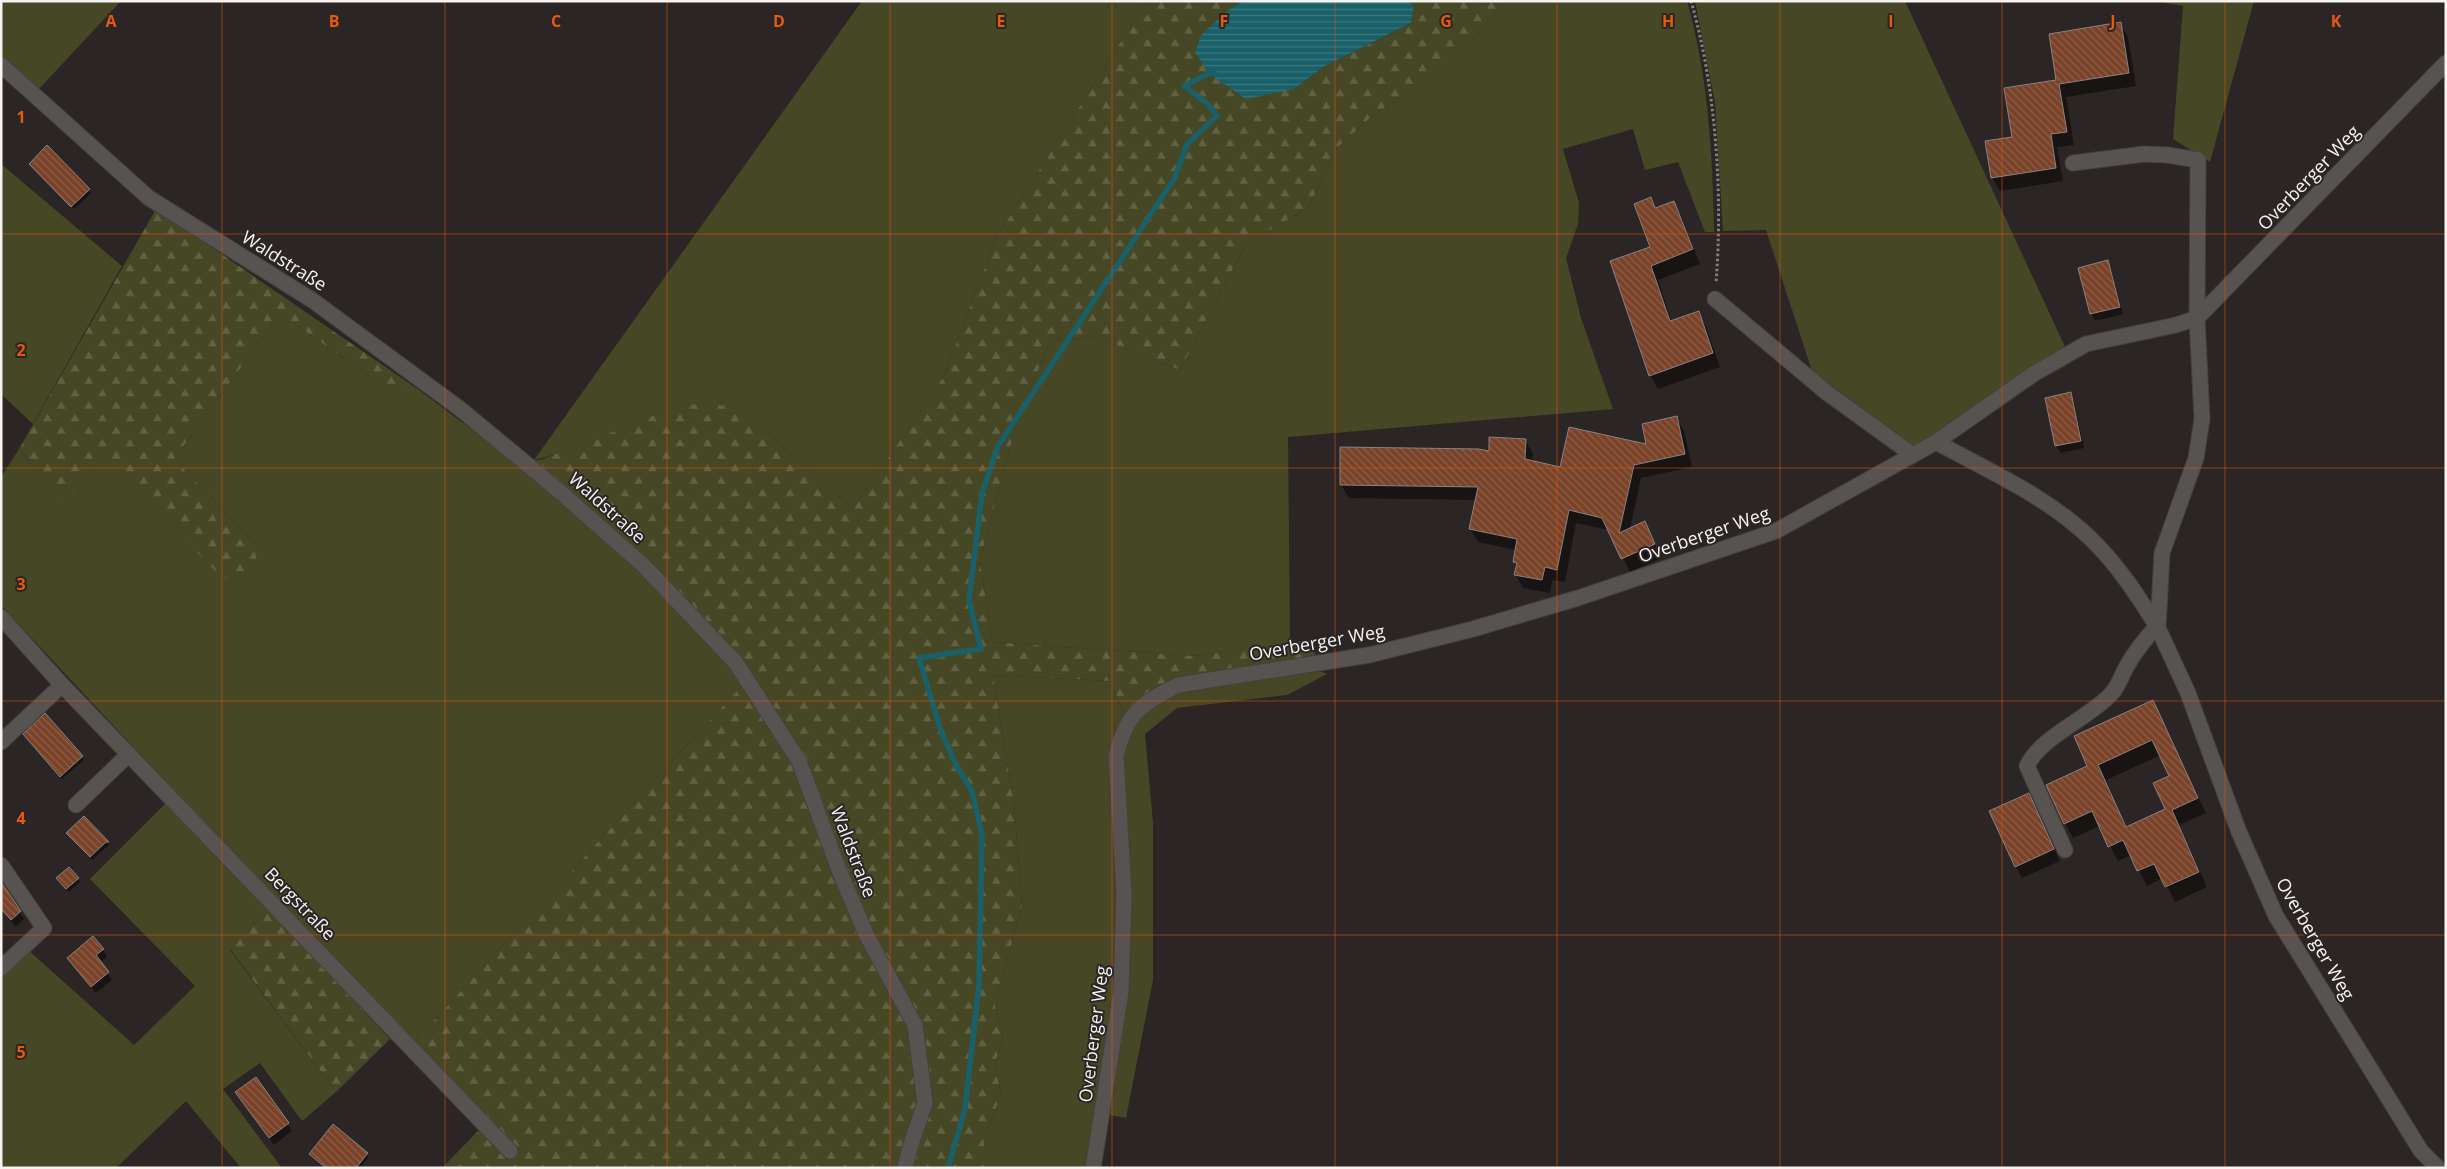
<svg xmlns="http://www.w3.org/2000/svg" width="2447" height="1169" font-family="'Open Sans',sans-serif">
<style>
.grass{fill:#464724}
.forest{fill:url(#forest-firs)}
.water{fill:url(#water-rules)}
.shadow{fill:#0007;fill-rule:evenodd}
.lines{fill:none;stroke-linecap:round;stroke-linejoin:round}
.stream{stroke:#196069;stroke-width:5.5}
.building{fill:url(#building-back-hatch);stroke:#888381;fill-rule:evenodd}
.minor-casing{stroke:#454140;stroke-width:17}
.path{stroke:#858180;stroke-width:3;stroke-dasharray:2.5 2.5;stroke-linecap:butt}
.minor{stroke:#575351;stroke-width:15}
.grid{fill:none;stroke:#e8590c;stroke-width:1;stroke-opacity:0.55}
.labels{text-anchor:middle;stroke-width:4;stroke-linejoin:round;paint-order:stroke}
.street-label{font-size:18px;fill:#f6f3f2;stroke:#2b2625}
.grid-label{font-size:16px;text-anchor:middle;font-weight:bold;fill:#e8590c;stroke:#2b2625;stroke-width:4;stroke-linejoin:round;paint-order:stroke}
</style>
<defs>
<pattern id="forest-firs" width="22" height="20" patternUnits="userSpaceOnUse" patternTransform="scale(1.25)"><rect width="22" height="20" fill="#464724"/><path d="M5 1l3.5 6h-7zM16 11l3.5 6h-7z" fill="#616244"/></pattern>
<pattern id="water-rules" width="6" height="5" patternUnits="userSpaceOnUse" patternTransform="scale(1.25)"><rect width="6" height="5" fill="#196069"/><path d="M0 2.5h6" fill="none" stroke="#3b777f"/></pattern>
<pattern id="building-back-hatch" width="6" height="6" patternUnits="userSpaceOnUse" patternTransform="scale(1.25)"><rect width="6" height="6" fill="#794229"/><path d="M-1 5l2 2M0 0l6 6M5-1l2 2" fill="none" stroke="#8d5e48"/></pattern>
</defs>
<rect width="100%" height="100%" fill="#2b2625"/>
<g class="grass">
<polygon points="1,1 121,1 37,91 1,58"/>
<polygon points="862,1 1148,1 1132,24 996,238 944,376 853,509 737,406 534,460"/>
<path d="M1505 1H1687C1708 75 1713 155 1714 232H1705L1678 162 1645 170 1633 129 1563 149 1579 203 1578 224 1566 258 1581 318 1613 409 1288 437 1290 643 1196 656 992 642 980 560 1019 415 1051 340 1096 337 1180 370 1246 244 1308 208 1336 149 1372 116 1454 62Z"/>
<polygon points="1695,1 1905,1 2066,349 1915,447 1812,371 1766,230 1723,231 1715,103"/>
<polygon points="2155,1 2254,1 2210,162 2173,139 2183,6"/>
<polygon points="1,164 122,266 33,424 1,394"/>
<polygon points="280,314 390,390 419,390 555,492 640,569 733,665 744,683 414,1042 236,857 1,605 1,477 19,449 63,503 101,459 261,549 174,459"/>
<path d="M1315 669 1327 674 1287 695 1177 708 1145 734 1153 823V980L1126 1118 1109 1115 1126 995 1120 758C1124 737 1133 720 1149 705 1171 685 1281 675 1315 669Z"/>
<polygon points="993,675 1109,681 1126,716 1118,733 1121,895 1119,993 1089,1168 984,1168 984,1138 1001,1095 995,1062 1003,1040 995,1005 1022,905 1014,803"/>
<polygon points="169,800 268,908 230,950 336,1092 302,1121 260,1063 223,1089 282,1168 241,1168 186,1101 116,1168 1,1168 1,971 26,948 134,1045 195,986 90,879"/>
</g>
<g class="forest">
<polygon points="1148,1 1243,1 1227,11 1294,89 1325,66 1411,23 1414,6 1408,1 1505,1 1454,62 1372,116 1336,149 1308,208 1246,244 1180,370 1096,337 1051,340 1019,415 980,560 992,642 1196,656 1315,639 1315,660 1177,683 1126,716 1109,681 993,675 1014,803 1022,905 995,1005 1003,1040 995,1062 1001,1095 984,1138 984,1168 907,1168 928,1102 923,1059 868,934 801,759 737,659 560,483 534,461 543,459 684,404 737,406 853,509 944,376 996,238 1132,24"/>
<polygon points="156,209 419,390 390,390 280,314 174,459 261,549 244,578 222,578 116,468 101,459 63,504 19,449"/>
<polygon points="744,683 796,762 912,1027 923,1102 902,1168 442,1168 480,1129 507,1160 519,1149 414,1042"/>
<polygon points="268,908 390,1039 336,1092 230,949"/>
</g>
<polygon class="water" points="1243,1 1408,1 1414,6 1411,23 1325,66 1294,89 1246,99 1211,75 1195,53 1201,35 1227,11"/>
<g class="shadow">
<polygon points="2120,24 2128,37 2136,86 2066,97 2074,145 2057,147 2063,181 2000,191 1992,177 2013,138 2058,81"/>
<polygon points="30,164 89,190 91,193 74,209"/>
<polygon points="1651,199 1656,209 1673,202 1681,216 1700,264 1658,280 1672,322 1698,313 1706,327 1720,367 1658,389 1650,375 1611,262 1652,248"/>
<polygon points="2107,262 2111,269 2123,314 2095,321 2091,313"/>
<polygon points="2070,394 2074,401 2084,448 2061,453 2056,446 2046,399"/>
<polygon points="1676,418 1684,431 1692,467 1641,478 1630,529 1644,523 1662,558 1630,572 1609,530 1576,523 1565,582 1552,580 1550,593 1523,588 1516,575 1517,567 1514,562 1516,550 1478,542 1470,528 1476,500 1349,498 1341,485 1490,453 1525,440 1533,454 1532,462 1561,468 1648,446"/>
<path d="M2152 702 2206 813 2179 825 2207 887 2175 902 2163 878 2147 886 2131 855 2118 861 2100 826 2073 838 2065 823 2089 767ZM2161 755 2170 776 2166 810 2127 828 2106 780Z"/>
<polygon points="45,715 84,760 62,779 24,735"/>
<polygon points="2035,806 2060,861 2022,878 2016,867"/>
<polygon points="84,818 109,845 92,860 70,836"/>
<polygon points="78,879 80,882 69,892 60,881"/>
<polygon points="7,893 24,919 16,927 1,910 1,897"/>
<polygon points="103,949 107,957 100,962 112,980 96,993 68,958"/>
<polygon points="255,1079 292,1131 274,1145 236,1092"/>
<polygon points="334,1126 367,1154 369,1157 360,1168 325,1168 312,1157 310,1154"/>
</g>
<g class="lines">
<polyline class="stream" points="948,1168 965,1109 979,984 982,835 972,791 956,765 941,731 919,658 981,649 969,600 982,493 998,446 1174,179 1187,144 1217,116 1208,104 1184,86 1214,71"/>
</g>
<g class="building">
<polygon points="2121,22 2129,73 2059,84 2067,132 2051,134 2056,168 1991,178 1985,141 2012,137 2004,88 2056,80 2049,34"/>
<polygon points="47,145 90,189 71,207 29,164"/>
<polygon points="1651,197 1655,208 1674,201 1693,249 1651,266 1670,321 1699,311 1713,353 1649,376 1610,261 1650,247 1634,204"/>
<polygon points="2108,260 2120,307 2090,314 2078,268"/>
<polygon points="2071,392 2081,441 2055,446 2045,398"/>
<polygon points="1677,416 1685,454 1634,465 1619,533 1645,521 1655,544 1621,559 1602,518 1569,510 1557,570 1545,567 1542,580 1514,575 1517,563 1513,562 1517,539 1469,529 1478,487 1340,485 1340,447 1479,449 1489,451 1489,437 1526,439 1525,459 1560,467 1569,427 1646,444 1642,424"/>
<path d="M2153 700 2198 798 2172 810 2199 872 2165 887 2154 864 2137 871 2123 840 2108 847 2092 811 2064 824 2046 785 2087 766 2074 736ZM2152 740 2169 776 2153 783 2165 809 2126 827 2098 765Z"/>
<polygon points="45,713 83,756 60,777 23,734"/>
<polygon points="2029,793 2054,849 2015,867 1989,811"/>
<polygon points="84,816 109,842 106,842 90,857 66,833"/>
<polygon points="69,867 79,878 66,889 56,878"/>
<polygon points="1,882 21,911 11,920 1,909"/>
<polygon points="93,936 104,949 96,955 109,972 91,987 67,958"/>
<polygon points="256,1077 289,1123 269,1138 235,1092"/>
<polygon points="333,1124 368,1153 356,1168 326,1168 309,1154"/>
</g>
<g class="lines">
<defs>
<g id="minor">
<polyline points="1,65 149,198 312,300 459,408 558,490 644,566 736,663 799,761 839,870 867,936 915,1025 925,1103 910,1147 905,1168"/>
<polyline points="2073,163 2144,154 2167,155 2198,160 2197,318 2202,419 2196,458 2162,553 2158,628 2188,693 2239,832 2276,916 2421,1151 2438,1168"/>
<polyline points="1715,299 1826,392 1913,455"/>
<path d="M1936 442C1989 471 2048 497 2091 539 2118 565 2138 596 2158 628"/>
<polyline points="1,617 62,685 510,1151"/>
<polyline points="1,742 62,685"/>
<polyline points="76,805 129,754"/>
<path d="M2065 850 2027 766C2041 736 2090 718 2112 693 2119 685 2121 676 2127 666 2135 651 2145 639 2157 626"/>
<polyline points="1,865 44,928 1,968"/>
<path d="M1093 1168 1121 992 1124 893 1116 756C1126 714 1140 704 1178 685L1369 655 1473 629 1578 598 1776 531 1936 442 2035 373 2086 344 2176 325 2197 318 2446 63"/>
</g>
</defs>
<use href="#minor" class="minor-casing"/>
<path class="path" d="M1691 1C1716 87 1723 195 1716 283"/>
<use href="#minor" class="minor"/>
</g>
<path class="grid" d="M222 1V1168M445 1V1168M667 1V1168M890 1V1168M1112 1V1168M1335 1V1168M1557 1V1168M1780 1V1168M2002 1V1168M2225 1V1168M1 234H2446M1 468H2446M1 701H2446M1 935H2446"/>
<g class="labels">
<g class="street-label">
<text transform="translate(2309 178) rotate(-46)" y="6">Overberger Weg</text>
<text transform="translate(284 261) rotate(32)" y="6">Waldstraße</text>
<text transform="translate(607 508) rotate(42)" y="6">Waldstraße</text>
<text transform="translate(1704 535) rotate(-19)" y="6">Overberger Weg</text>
<text transform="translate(1317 643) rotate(-10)" y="6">Overberger Weg</text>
<text transform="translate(853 852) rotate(69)" y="6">Waldstraße</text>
<text transform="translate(300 904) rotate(46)" y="6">Bergstraße</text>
<text transform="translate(2315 939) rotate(60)" y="6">Overberger Weg</text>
<text transform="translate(1094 1034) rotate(-83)" y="6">Overberger Weg</text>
</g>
</g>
<g class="grid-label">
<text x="111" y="27">A</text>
<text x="334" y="27">B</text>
<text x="556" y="27">C</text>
<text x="779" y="27">D</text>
<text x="1001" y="27">E</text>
<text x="1224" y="27">F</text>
<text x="1446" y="27">G</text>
<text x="1668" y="27">H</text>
<text x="1891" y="27">I</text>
<text x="2113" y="27">J</text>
<text x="2336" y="27">K</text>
<text x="21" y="123">1</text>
<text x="21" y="356">2</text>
<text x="21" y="590">3</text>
<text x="21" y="824">4</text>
<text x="21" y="1058">5</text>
</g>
<rect width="2447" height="1169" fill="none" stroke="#f6f3f2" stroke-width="5"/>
</svg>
